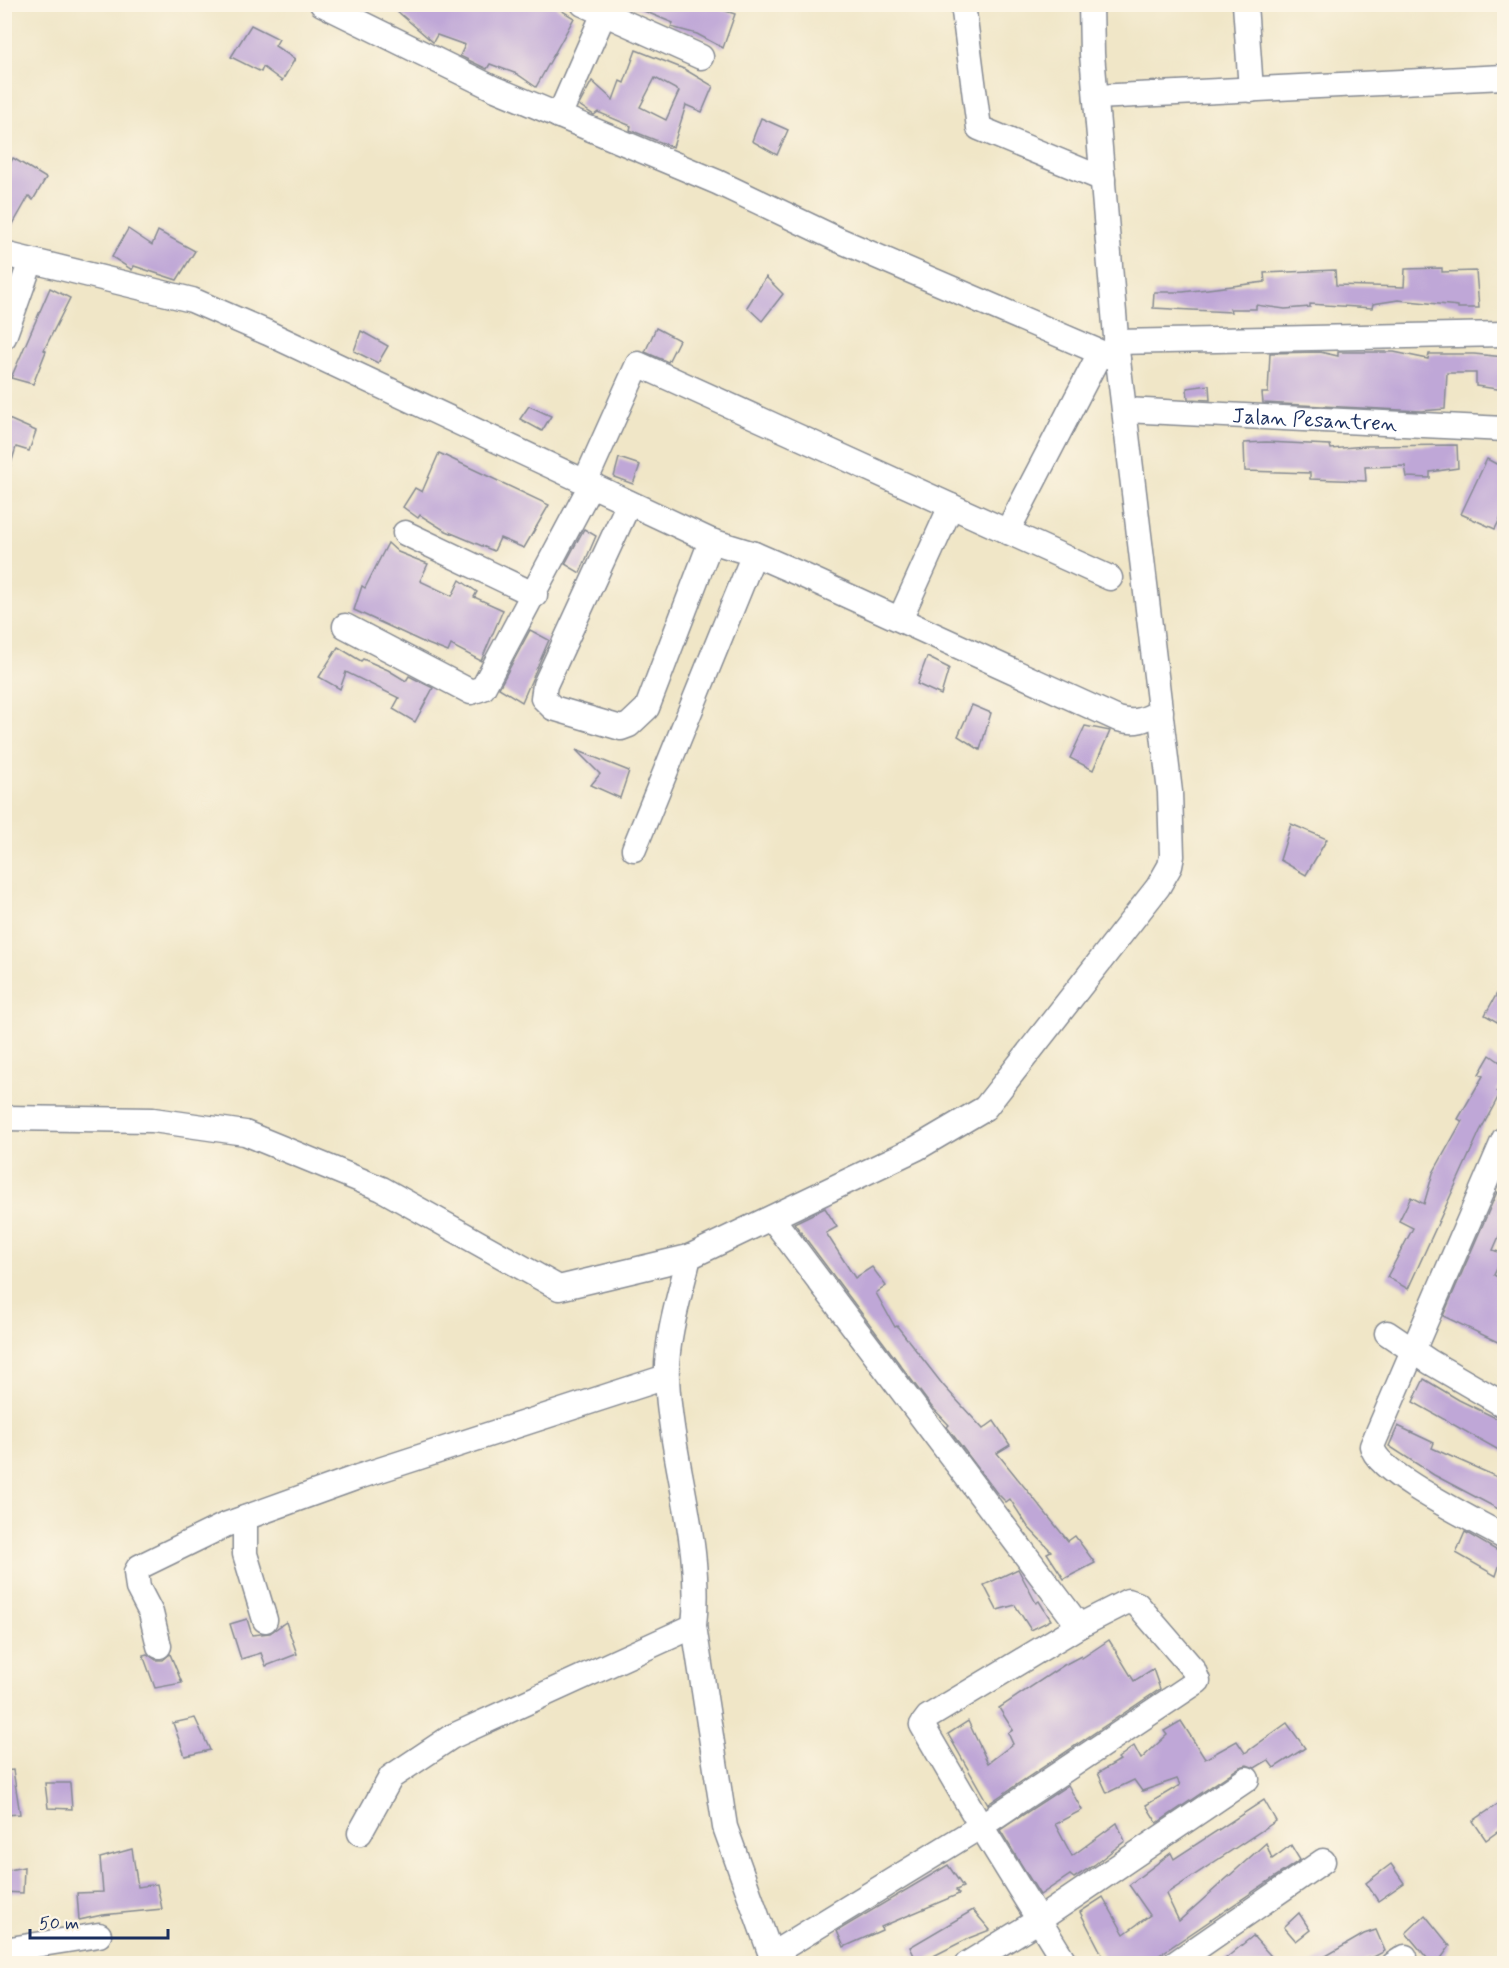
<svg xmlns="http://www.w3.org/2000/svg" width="1509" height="1968" font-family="Mynerve,sans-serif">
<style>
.building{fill:#bfa7d7;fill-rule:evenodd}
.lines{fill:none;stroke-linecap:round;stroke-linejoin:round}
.minor-casing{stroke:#868a92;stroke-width:27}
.minor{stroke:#fff;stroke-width:24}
.labels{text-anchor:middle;stroke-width:5;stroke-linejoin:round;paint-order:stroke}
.street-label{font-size:21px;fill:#1b2f5e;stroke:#fcf5e5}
</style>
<rect width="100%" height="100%" fill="#fcf5e5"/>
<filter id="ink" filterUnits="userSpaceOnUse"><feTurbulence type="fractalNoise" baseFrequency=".0167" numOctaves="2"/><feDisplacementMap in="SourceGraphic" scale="12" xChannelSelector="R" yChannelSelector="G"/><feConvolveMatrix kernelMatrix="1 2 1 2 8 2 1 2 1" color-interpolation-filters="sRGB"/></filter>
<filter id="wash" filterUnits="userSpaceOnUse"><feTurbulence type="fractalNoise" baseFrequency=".008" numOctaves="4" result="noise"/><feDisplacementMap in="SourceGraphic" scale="24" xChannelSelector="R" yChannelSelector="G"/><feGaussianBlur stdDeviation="1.35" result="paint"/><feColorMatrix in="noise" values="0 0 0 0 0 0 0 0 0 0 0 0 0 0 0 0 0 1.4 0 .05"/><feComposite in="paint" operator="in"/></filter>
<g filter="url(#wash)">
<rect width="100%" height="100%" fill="#f0e6c7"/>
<g id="blocks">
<g class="building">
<polygon points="389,4 551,4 574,18 536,87 517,74 490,64 487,69 460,56 465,45 437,35 433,42"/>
<polygon points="627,4 704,4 735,14 723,48 697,34 671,27 673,23"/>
<polygon points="251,25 279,39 275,46 295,59 282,81 263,67 261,72 231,57"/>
<path d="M636 50 684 69 713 86 702 112 686 105 673 147 630 130 631 126 598 112 594 115 579 105 592 81 613 100 620 81 624 83ZM655 78 679 91 666 120 640 107Z"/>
<polygon points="761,118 788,130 777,155 752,141"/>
<polygon points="13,158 46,178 33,200 29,196 4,240 4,191 8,182 4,176"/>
<polygon points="128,229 152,245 158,231 195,251 177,280 134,266 132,270 112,257"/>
<polygon points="1442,268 1442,272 1476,271 1479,308 1458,308 1458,306 1398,300 1373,304 1372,308 1310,304 1310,307 1285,309 1256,305 1256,309 1230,309 1231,312 1153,308 1154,292 1183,292 1265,282 1264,273 1335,270 1336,285 1404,287 1405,269"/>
<polygon points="766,277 783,294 762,321 747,307"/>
<polygon points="50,288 70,298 44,350 46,351 33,384 11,378"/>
<polygon points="656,328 679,340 668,362 645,352"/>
<polygon points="361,331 388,346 378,363 354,351"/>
<polygon points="1320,352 1338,356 1338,352 1394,352 1428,359 1429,354 1474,354 1504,357 1504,390 1476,386 1476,373 1447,373 1445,409 1421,411 1263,403 1262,393 1268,393 1270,353"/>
<polygon points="1209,385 1210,400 1188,399 1187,388"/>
<polygon points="529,406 551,416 542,431 520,419"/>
<polygon points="4,417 36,431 29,451 16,447 8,474 4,473"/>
<polygon points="1266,442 1330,445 1331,449 1365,446 1457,445 1458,468 1430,472 1430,478 1407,477 1405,466 1365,467 1366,481 1310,479 1310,473 1245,471 1244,443"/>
<polygon points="439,453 549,505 524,548 500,538 494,551 444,530 420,515 418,518 403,507 415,488 422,492"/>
<polygon points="619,458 640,465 633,484 614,477"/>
<polygon points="1487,459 1504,468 1504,511 1495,529 1461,514"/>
<polygon points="584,529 596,536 580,573 565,564"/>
<polygon points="388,543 398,552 428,564 420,581 452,596 460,580 477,592 474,597 503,610 481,661 451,645 448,652 423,642 354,610 362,586 365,588"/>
<polygon points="530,630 549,640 522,702 499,688"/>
<polygon points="338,647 361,661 363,659 388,670 406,681 409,676 433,688 415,722 393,709 399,698 346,672 340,689 319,677"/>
<polygon points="927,657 949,668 941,695 917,684"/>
<polygon points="972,705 991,713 980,750 958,736"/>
<polygon points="1085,726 1110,731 1093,770 1070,758"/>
<polygon points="576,750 629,771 620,798 591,785 600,774"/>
<polygon points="1291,824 1327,839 1306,875 1280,860"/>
<polygon points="1504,981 1504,1026 1485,1015"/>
<polygon points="1490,1055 1504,1065 1504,1078 1497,1091 1501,1092 1480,1131 1408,1289 1387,1277 1413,1228 1399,1221 1411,1197 1424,1204 1433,1173 1462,1121 1458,1119 1483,1076 1479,1074"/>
<polygon points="1497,1192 1504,1195 1504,1225 1493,1250 1504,1254 1494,1275 1504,1281 1504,1345 1443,1316"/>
<polygon points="825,1208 837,1227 826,1233 855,1278 872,1267 886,1286 876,1293 895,1327 897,1326 943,1385 983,1429 994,1421 1010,1445 997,1453 1068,1541 1075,1536 1095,1563 1064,1579 1047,1553 1051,1551 1028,1527 1010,1499 1006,1502 996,1492 947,1427 949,1425 931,1406 794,1223"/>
<polygon points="1424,1379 1459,1400 1504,1422 1504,1453 1413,1402"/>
<polygon points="1398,1426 1434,1443 1432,1448 1504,1480 1504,1512 1434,1475 1389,1446"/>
<polygon points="1465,1532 1503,1554 1496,1576 1456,1553"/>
<polygon points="1018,1569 1036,1603 1039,1601 1051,1620 1031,1630 1015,1605 997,1610 984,1585"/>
<polygon points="247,1619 252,1635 270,1633 286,1622 297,1654 266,1666 261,1653 241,1659 230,1624"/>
<polygon points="1109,1640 1134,1681 1153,1669 1160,1689 988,1804 948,1734 968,1721 988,1763 1013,1744 1008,1733 1013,1730 999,1708 1064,1665 1081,1656 1082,1658"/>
<polygon points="147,1654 156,1660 163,1660 170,1654 182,1683 155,1688 143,1655"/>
<polygon points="195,1718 210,1750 185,1756 173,1723"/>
<polygon points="1181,1721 1205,1759 1237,1741 1245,1753 1287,1723 1305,1748 1274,1768 1268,1760 1255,1768 1247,1765 1240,1767 1157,1823 1146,1805 1180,1785 1177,1779 1142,1791 1134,1780 1107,1793 1098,1773 1120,1760 1118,1758 1134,1746 1141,1759 1167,1735 1164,1731"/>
<polygon points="13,1770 20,1814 4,1815 4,1771"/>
<polygon points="45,1783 70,1783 72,1809 48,1808"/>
<polygon points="1068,1785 1082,1810 1055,1824 1072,1856 1117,1823 1125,1841 1094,1865 1074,1878 1070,1875 1040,1895 1000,1830"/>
<polygon points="1264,1800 1276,1821 1166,1894 1179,1921 1266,1843 1272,1859 1291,1845 1300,1860 1146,1964 1107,1964 1080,1912 1103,1897 1124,1934 1150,1915 1129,1885 1171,1853 1174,1859"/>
<polygon points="1504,1800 1504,1827 1486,1840 1473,1821"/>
<polygon points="132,1849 138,1887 157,1884 162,1909 102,1915 79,1920 77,1893 103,1892 100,1858"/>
<polygon points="1391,1864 1404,1883 1378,1901 1366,1883"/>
<polygon points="948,1865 963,1887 956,1890 959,1894 881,1927 882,1930 844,1947 837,1931"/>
<polygon points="24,1867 23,1893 4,1892 4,1871"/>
<polygon points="973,1910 990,1930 969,1938 918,1964 910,1947"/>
<polygon points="1299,1913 1310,1930 1296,1941 1284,1927"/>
<polygon points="1425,1915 1450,1946 1437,1964 1432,1964 1406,1933"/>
<polygon points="1376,1930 1385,1951 1370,1959 1369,1957 1357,1964 1312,1964 1364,1934"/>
<polygon points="1253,1936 1278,1964 1219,1964 1243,1944"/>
</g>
</g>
</g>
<g filter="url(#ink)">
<use href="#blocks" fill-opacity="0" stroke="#868a92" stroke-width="1.5"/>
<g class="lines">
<defs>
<g id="minor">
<polyline points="322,4 493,88 717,182 839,240 1118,360"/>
<polyline points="583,4 701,57"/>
<polyline points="963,4 979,128 1103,179"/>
<polyline points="1245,4 1251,90"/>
<polyline points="1096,97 1504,77"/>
<polyline points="559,116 608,4"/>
<path d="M4 254 192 300 268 333 711 541 754 554 800 574 1118 719C1136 724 1145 720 1161 711"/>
<polyline points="4,337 31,261"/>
<polyline points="1116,342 1504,334"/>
<path id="s1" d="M1125 410 1504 429"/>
<polyline points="585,482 638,364 1110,578"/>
<polyline points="629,503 545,685 543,698 553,708 621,728 629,725 647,708 711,541"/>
<polyline points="1007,532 1100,353"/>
<polyline points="405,533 535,595"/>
<polyline points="900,619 951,506"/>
<polyline points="345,626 471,692 483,688 591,485"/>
<polyline points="634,849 754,554"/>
<polyline points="4,1118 153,1120 245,1133 382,1189 559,1288 689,1257"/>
<path d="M1504 1139 1372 1446C1376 1473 1478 1522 1504 1537"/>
<polyline points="1387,1333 1430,1362 1504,1405"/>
<polyline points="245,1518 245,1554 265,1620"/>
<polyline points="159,1646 151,1613 138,1588 136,1572 139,1567 225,1525 358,1477 666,1377"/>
<polyline points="360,1833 391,1777 451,1737 694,1626"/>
<polyline points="4,1950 99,1935"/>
<polyline points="771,1955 981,1826 922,1725 928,1717 1079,1626 772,1218"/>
<path d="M771 1964V1955L725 1827 694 1626C703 1543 671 1462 667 1379 665 1341 680 1294 689 1257L917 1148 985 1108 1158 887 1170 866 1172 856 1170 792 1118 360 1092 54 1091 4"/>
<polyline points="967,1964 1039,1920 1247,1779"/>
<polyline points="1066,1964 981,1826 1198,1681 1193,1669 1137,1604 1128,1601 1079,1626"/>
<polyline points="1174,1964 1323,1861"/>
<polyline points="1394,1964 1405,1957"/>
</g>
</defs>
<use href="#minor" class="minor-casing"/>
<use href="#minor" class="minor"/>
</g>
</g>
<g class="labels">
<g class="street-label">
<text dy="7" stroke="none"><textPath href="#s1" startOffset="190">Jalan Pesantren</textPath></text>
</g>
</g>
<rect width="1509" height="1968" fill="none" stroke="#fcf5e5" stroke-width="24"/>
<path d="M30 1929v9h138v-9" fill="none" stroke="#1b2f5e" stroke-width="3"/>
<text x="39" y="1929" font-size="18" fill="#1b2f5e" stroke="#fcf5e5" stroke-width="4.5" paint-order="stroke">50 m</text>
</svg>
